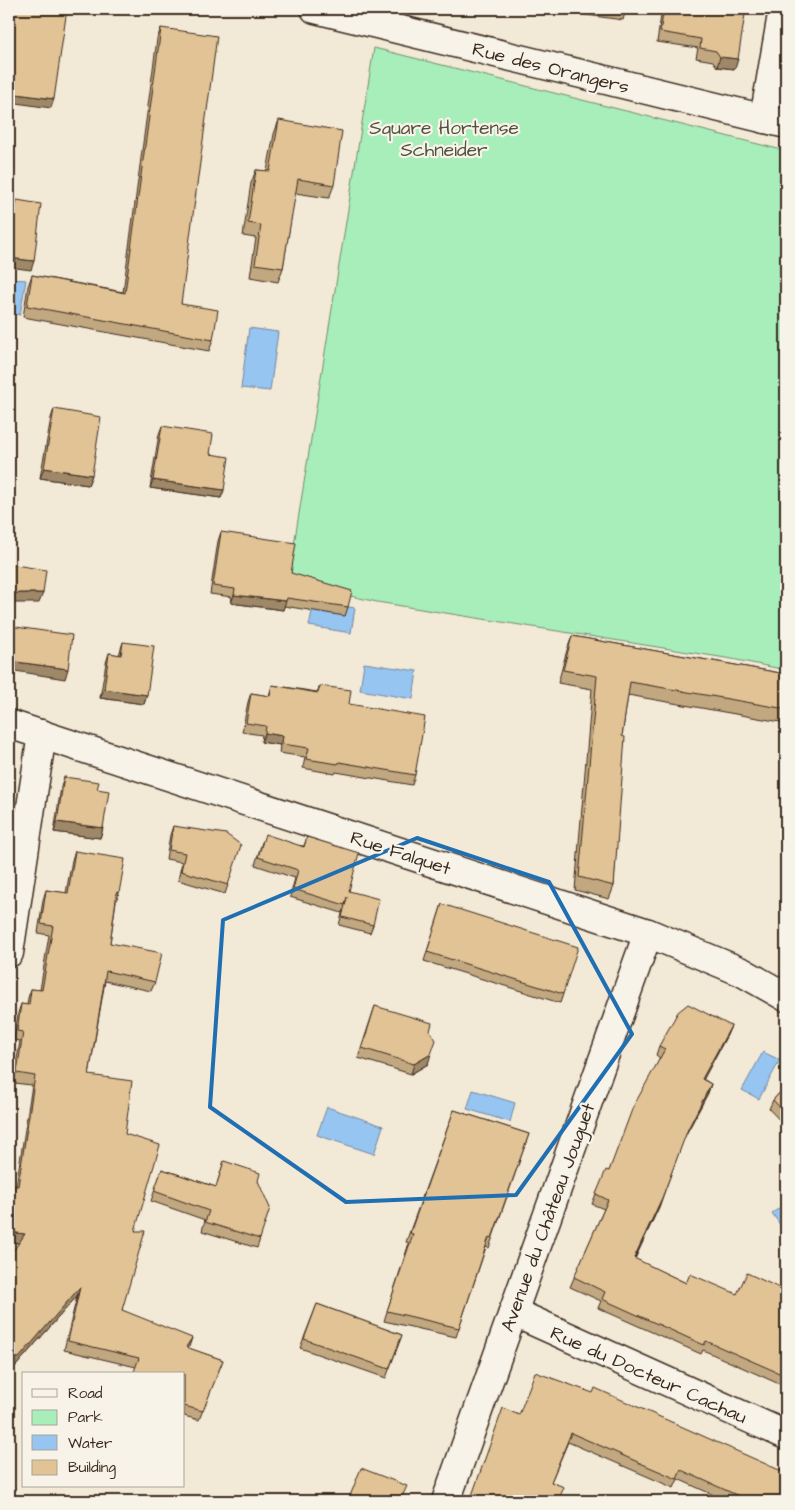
<svg xmlns="http://www.w3.org/2000/svg" width="795" height="1510" font-family="'Architects Daughter',sans-serif">
<style>
.green{fill:#a7eeba;stroke:#718c6c}
.water{fill:#96c5f1;stroke:#72879d}
.lines{fill:none;stroke-linecap:round;stroke-linejoin:round}
.minor-casing{stroke:#3b2a1e;stroke-width:31}
.minor{stroke:#f7f3e8;stroke-width:28}
.wall{fill:#c2a880;stroke:#3b2a1e}
.shaded-wall{fill:#9e8868;stroke:#3b2a1e}
.building{fill:#e2c395;stroke:#3b2a1e}
.marked{fill:none;stroke:#1f6fb2;stroke-width:4;stroke-linejoin:round}
.labels{text-anchor:middle;stroke-width:4.5;stroke-linejoin:round;paint-order:stroke}
.street-label{font-size:19px;fill:#3b2a1e;stroke:#f7f3e8}
.park-label{font-size:19px;fill:#51513d;stroke:#f7f3e8}
</style>
<rect width="100%" height="100%" fill="#f3e9d7"/>
<filter id="ink" filterUnits="userSpaceOnUse"><feTurbulence type="fractalNoise" baseFrequency=".02" numOctaves="2"/><feDisplacementMap in="SourceGraphic" scale="10" xChannelSelector="R" yChannelSelector="G"/><feConvolveMatrix kernelMatrix="1 2 1 2 8 2 1 2 1" color-interpolation-filters="sRGB"/></filter>
<g filter="url(#ink)">
<polygon class="green" points="374,48 786,151 786,670 732,659 377,602 288,582"/>
<g class="water">
<polygon points="16,279 26,280 20,315 9,313 9,287"/>
<polygon points="249,328 278,332 270,391 241,388"/>
<polygon points="314,601 355,608 351,633 309,626"/>
<polygon points="364,663 417,671 413,699 360,690"/>
<polygon points="763,1052 780,1060 759,1099 742,1090"/>
<polygon points="473,1090 515,1103 510,1122 467,1109"/>
<polygon points="327,1107 383,1126 374,1154 317,1135"/>
<polygon points="786,1204 786,1227 783,1229 772,1213"/>
</g>
<g class="lines">
<defs>
<g id="minor">
<polyline points="315,9 786,124"/>
<polyline points="764,119 783,9"/>
<polyline points="9,724 648,933 742,972 786,997"/>
<polyline points="9,953 42,734"/>
<polyline points="513,1312 786,1435"/>
<polyline points="446,1501 648,933"/>
</g>
</defs>
<use href="#minor" class="minor-casing"/>
<use href="#minor" class="minor"/>
</g>
<g class="wall">
<polygon points="580,9 626,9 623,20 579,14"/>
<polygon points="662,9 714,9 735,69 717,67 713,61 696,58 698,48 657,42"/>
<polygon points="161,28 181,304 213,340 209,351 23,317 28,286 32,275 123,292 157,39"/>
<polygon points="279,120 334,185 329,198 295,193 283,268 278,282 250,277 256,238 243,236 251,183 256,170 267,171 274,134"/>
<polygon points="54,409 92,475 88,485 40,478 51,418"/>
<polygon points="162,426 210,454 224,490 221,498 150,488 159,434"/>
<polygon points="221,532 348,607 345,616 284,606 283,610 231,603 232,597 210,594 218,541"/>
<polygon points="572,636 786,674 786,723 628,695 622,736 614,886 609,899 575,890 592,689 558,683 567,650"/>
<polygon points="123,642 147,695 144,704 100,698 106,663 109,653 119,655"/>
<polygon points="272,685 317,692 320,686 349,704 415,775 412,785 336,772 335,774 303,768 305,757 279,753 280,745 261,742 262,735 242,732 248,702 251,693 269,696"/>
<polygon points="64,777 97,789 103,828 100,838 54,832 61,787"/>
<polygon points="173,826 228,885 225,894 178,880 182,862 166,859 170,835"/>
<polygon points="307,837 349,891 373,925 370,933 339,925 343,910 342,913 290,897 295,878 255,865 262,842 304,846"/>
<polygon points="75,851 119,893 116,901 110,943 155,982 151,991 105,981 89,1075 125,1134 135,1231 122,1310 188,1348 223,1360 199,1420 184,1416 184,1374 136,1367 64,1350 77,1296 15,1367 9,1366 9,1257 19,1243 9,1242 9,1207 11,1195 14,1186 16,1186 32,1085 13,1083 20,1041 14,1040 18,1013 21,1004 27,1005 28,998 31,989 40,990 49,935 38,933 43,900 46,890 66,893 72,860"/>
<polygon points="442,904 563,994 560,1003 424,961"/>
<polygon points="375,1006 430,1031 428,1064 411,1074 358,1058"/>
<polygon points="731,1026 727,1035 703,1079 711,1084 708,1093 684,1138 659,1207 635,1259 686,1283 737,1294 786,1291 786,1387 703,1350 701,1354 598,1308 601,1301 570,1287 604,1209 592,1204 596,1194 609,1171 660,1058 656,1055 659,1046"/>
<polygon points="786,1086 786,1127 769,1109 773,1100"/>
<polygon points="454,1110 529,1134 489,1248 486,1247 456,1337 384,1321 409,1243 406,1242"/>
<polygon points="224,1161 258,1181 260,1239 257,1248 202,1231 205,1220 151,1201 162,1169 216,1187"/>
<polygon points="317,1304 402,1335 386,1378 300,1348"/>
<polygon points="519,1415 786,1501 727,1501 678,1479 674,1488 568,1442 551,1482 558,1501"/>
</g>
<g class="shaded-wall">
<polygon points="720,57 738,59 735,69 717,67"/>
<polygon points="9,93 54,99 51,108 9,102"/>
<polygon points="9,258 34,261 31,270 9,267"/>
<polygon points="44,468 92,475 88,485 40,478"/>
<polygon points="153,480 224,490 221,498 150,488"/>
<polygon points="9,593 43,593 39,603 9,603"/>
<polygon points="234,595 286,601 283,610 231,603"/>
<polygon points="9,661 68,669 65,679 9,670"/>
<polygon points="104,689 147,695 144,704 100,698"/>
<polygon points="265,733 283,736 280,745 261,742"/>
<polygon points="57,822 103,828 100,838 54,832"/>
<polygon points="731,1026 727,1035 699,1088 702,1079"/>
<polygon points="431,1054 428,1064 411,1074 414,1064"/>
<polygon points="711,1084 708,1093 684,1138 688,1129"/>
<polygon points="662,1198 659,1207 630,1268 634,1258"/>
<polygon points="9,1232 25,1234 21,1243 9,1242"/>
<polygon points="80,1287 77,1296 15,1367 9,1366 9,1357"/>
<polygon points="192,1338 189,1347 182,1356 186,1347"/>
</g>
<g class="building">
<polygon points="9,9 67,9 54,99 9,93"/>
<polygon points="602,9 626,9 626,12"/>
<polygon points="664,9 714,9 745,14 738,59 720,57 716,51 700,48 701,39 660,32"/>
<polygon points="161,28 217,36 181,304 218,310 213,340 27,306 32,275 125,293"/>
<polygon points="279,120 342,131 334,185 298,179 283,268 255,264 261,225 248,223 256,170 270,171"/>
<polygon points="17,200 41,204 34,261 9,258 9,207 15,208"/>
<polygon points="54,409 101,417 92,475 44,468"/>
<polygon points="162,426 213,434 210,454 229,457 224,490 153,480"/>
<polygon points="221,532 296,543 291,573 352,591 348,607 287,598 286,601 234,595 235,589 213,586"/>
<polygon points="9,564 46,570 43,593 9,593"/>
<polygon points="9,626 72,635 68,669 9,661"/>
<polygon points="572,636 786,674 786,709 630,682 622,736 625,737 614,886 579,877 597,676 563,670"/>
<polygon points="123,642 154,646 147,695 104,689 109,653 121,655"/>
<polygon points="272,685 318,693 320,686 351,690 349,704 425,717 415,775 339,762 338,764 306,759 309,748 282,744 283,736 265,733 266,726 246,723 251,693 270,696"/>
<polygon points="64,777 99,782 97,789 109,791 103,828 57,822"/>
<polygon points="173,826 226,834 241,845 228,885 181,871 185,853 169,850"/>
<polygon points="265,834 304,847 307,837 359,853 349,891 379,899 373,925 342,917 347,897 345,905 293,889 298,870 258,857"/>
<polygon points="75,851 125,859 119,893 117,892 110,943 162,953 155,982 106,971 89,1075 132,1081 125,1134 160,1145 135,1231 145,1231 122,1310 192,1338 186,1347 223,1360 203,1411 184,1406 184,1374 133,1374 139,1358 68,1341 80,1287 19,1358 9,1357 9,1277 12,1274 9,1271 9,1257 25,1234 9,1232 9,1220 14,1186 18,1186 35,1076 17,1073 23,1032 17,1031 21,1004 29,1005 31,989 42,990 53,926 41,924 46,890 68,893"/>
<polygon points="442,904 578,947 563,994 427,952"/>
<polygon points="688,1004 731,1026 702,1079 711,1084 688,1129 662,1198 634,1258 686,1283 690,1274 737,1294 747,1273 786,1291 786,1307 784,1309 786,1310 786,1376 706,1341 704,1345 602,1299 605,1292 574,1277 608,1200 596,1194 606,1170 609,1171 633,1107 665,1049 659,1046 678,1012"/>
<polygon points="375,1006 432,1023 430,1031 436,1040 431,1054 414,1064 362,1048"/>
<polygon points="786,1086 786,1114 773,1100"/>
<polygon points="454,1110 529,1134 492,1238 489,1237 459,1328 387,1311 413,1234 410,1233"/>
<polygon points="224,1161 260,1173 258,1181 270,1208 260,1239 205,1222 209,1211 154,1191 162,1169 216,1187"/>
<polygon points="317,1304 402,1335 389,1369 304,1339"/>
<polygon points="535,1372 593,1393 595,1388 786,1473 786,1501 750,1501 681,1470 677,1479 571,1433 551,1482 564,1487 558,1501 470,1501 503,1408 519,1415"/>
<polygon points="361,1468 407,1486 400,1501 348,1501"/>
<polygon points="9,1494 27,1501 9,1501"/>
</g>
</g>
<path class="marked" d="M417 838 549 882 632 1034 516 1195 346 1202 210 1107 223 920Z"/>
<g class="labels">
<g class="street-label">
<text transform="translate(551 67) rotate(14)" y="7">Rue des Orangers</text>
<text transform="translate(401 852) rotate(18)" y="7">Rue Falquet</text>
<text transform="translate(547 1217) rotate(-70)" y="7">Avenue du Château Jouguet</text>
<text transform="translate(649 1374) rotate(24)" y="7">Rue du Docteur Cachau</text>
</g>
<g class="park-label">
<text x="444" y="134">Square Hortense<tspan x="444" dy="22">Schneider</tspan></text>
</g>
</g>
<rect width="795" height="1510" fill="none" stroke="#f7f3e8" stroke-width="30"/>
<rect x="15" y="15" width="765" height="1480" fill="none" stroke="#3b2a1e" stroke-width="2" filter="url(#ink)"/>
<rect x="22" y="1372" width="162" height="115" fill="#f7f3e8" stroke="#aca397"/>
<rect x="32" y="1389" width="25" height="8" fill="#f7f3e8" stroke="#aca397"/>
<text x="68" y="1398" font-size="15" fill="#3b2a1e">Road</text>
<rect x="32" y="1410" width="25" height="15" fill="#a7eeba" stroke="#aca397"/>
<text x="68" y="1422" font-size="15" fill="#3b2a1e">Park</text>
<rect x="32" y="1435" width="25" height="15" fill="#96c5f1" stroke="#aca397"/>
<text x="68" y="1448" font-size="15" fill="#3b2a1e">Water</text>
<rect x="32" y="1460" width="25" height="15" fill="#e2c395" stroke="#aca397"/>
<text x="68" y="1472" font-size="15" fill="#3b2a1e">Building</text>
</svg>
